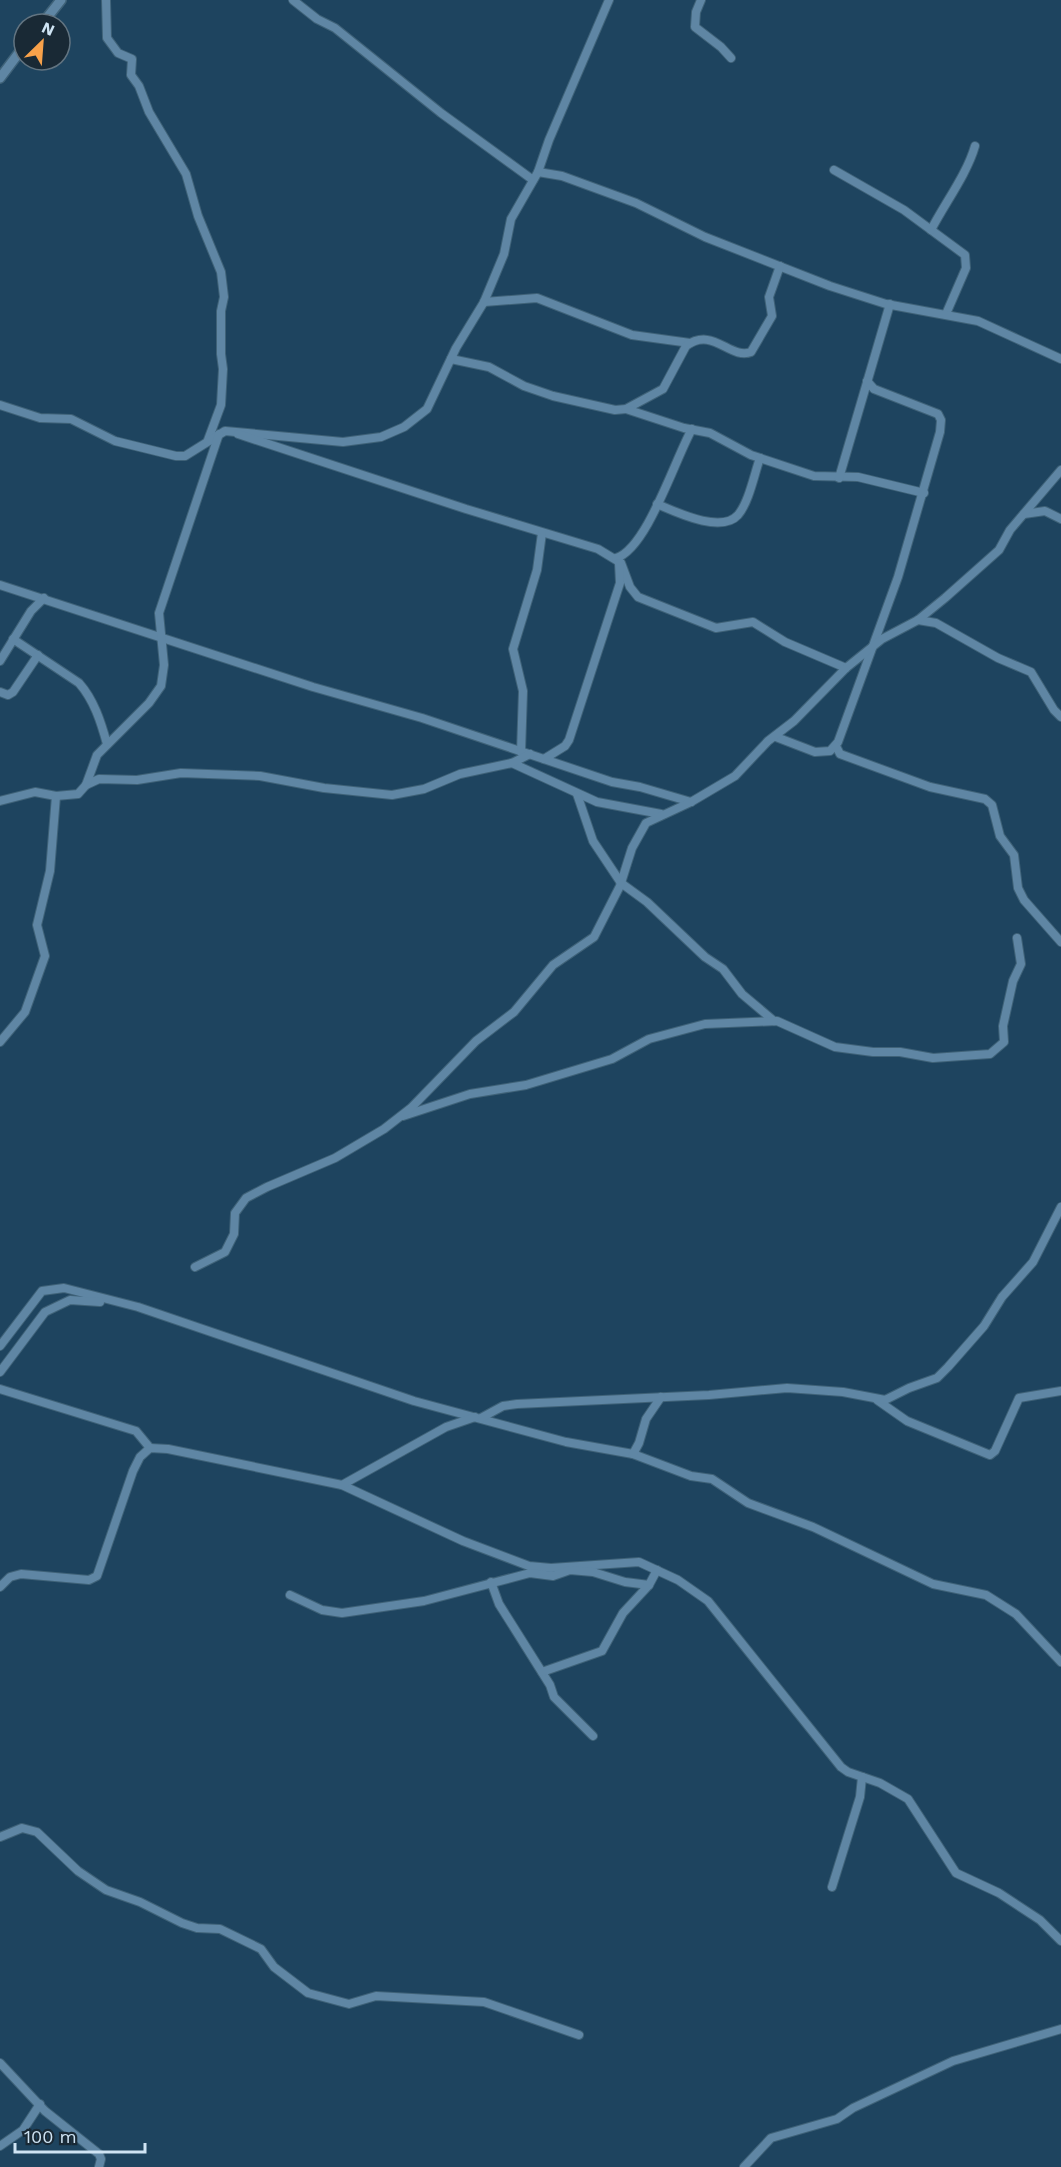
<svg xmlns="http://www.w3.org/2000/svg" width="1061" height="2167" font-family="'Work Sans',sans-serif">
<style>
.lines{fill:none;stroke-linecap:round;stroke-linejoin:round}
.minor-casing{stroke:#3f6278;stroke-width:10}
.tertiary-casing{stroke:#3f6278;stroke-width:12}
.minor{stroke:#5f86a4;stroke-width:8}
.tertiary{stroke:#5f86a4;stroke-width:9}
</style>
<rect width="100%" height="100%" fill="#1e445f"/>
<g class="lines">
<defs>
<g id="minor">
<polyline points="106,0 107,38 118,53 132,59 131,75 139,86 149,112 186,174 198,216 221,272 224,297 221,311 221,354 223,369 221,405 208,440"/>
<polyline points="293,0 317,19 335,28 441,113 533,180"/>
<polyline points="701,0 696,12 695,27 721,47 731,58"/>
<polyline points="834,170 904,210 965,255 966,268 946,314"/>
<polyline points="538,172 562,176 636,203 705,237 830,286 886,304 978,321 1061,359"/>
<path d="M931 230C945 203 967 174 975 146"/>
<polyline points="484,302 537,298 632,335 690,343"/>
<path d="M451 359 489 367 524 386 553 396 615 410 626 409 663 389 686 346C713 326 730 360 751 352L772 316 769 297 780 266"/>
<polyline points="0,405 40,418 71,419 115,441 176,456 185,456 225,431 343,442 381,437 404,427 427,409 456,348 484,302 504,254 511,219 538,172 549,140 609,0"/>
<polyline points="626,409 684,428 710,433 751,455 814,476 858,477 924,493"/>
<polyline points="238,434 466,509 598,549 621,563 630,587 638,597 716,628 753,622 785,642 846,668"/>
<polyline points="839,478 890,304"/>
<path d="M657 504C676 512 721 534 738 515 749 502 754 475 760 458"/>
<polyline points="1024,514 1045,511 1061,519"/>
<path d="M616 558C647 549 675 459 692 429"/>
<polyline points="0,585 313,687 422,718 612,782 640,787 691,802"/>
<polyline points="918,620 936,623 998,658 1031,672 1054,710 1061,717"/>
<path d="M13 639 79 683C94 700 101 722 107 744"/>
<polyline points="0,661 31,611 44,598"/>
<polyline points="0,692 8,695 13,692 38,655"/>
<polyline points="776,737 815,752 830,751 838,742 898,577 940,432 941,420 938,414 874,389 867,381"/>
<polyline points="836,746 840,754 930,787 985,799 992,805 1000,836 1014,855 1018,888 1024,900 1061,942"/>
<polyline points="521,752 523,691 513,649 537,570 542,533"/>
<polyline points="544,759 565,746 569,740 620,583 619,563"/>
<polyline points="512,763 597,802 661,814"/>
<polyline points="86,785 99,779 137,780 181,773 260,776 324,788 392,795 424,789 460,774 512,763 530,754"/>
<polyline points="577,794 593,841 621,883 647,902 705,957 723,969 742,994 774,1021"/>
<polyline points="0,801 35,792 56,796 78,794 86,785 97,755 149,703 161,686 164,665 159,613 219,434"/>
<polyline points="0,1042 25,1012 45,956 37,925 50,871 56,796"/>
<polyline points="403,1116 470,1094 526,1085 612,1059 649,1039 705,1024 777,1021 835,1047 873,1052 900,1052 933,1058 990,1054 1004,1042 1003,1026 1013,981 1021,964 1017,938"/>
<polyline points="195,1267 225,1252 234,1234 235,1213 246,1198 267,1187 335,1158 384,1129 411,1108 476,1041 514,1012 553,965 594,937 620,886 632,848 646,823 691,802 735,776 768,741 794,721 846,668 882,639 918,620 945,598 999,550 1010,530 1061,470"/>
<polyline points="0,1346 42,1291 64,1288 138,1307 414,1401 566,1442 633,1454 691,1476 712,1479 748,1503 813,1527 933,1584 986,1595 1016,1614 1061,1662"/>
<polyline points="0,1372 45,1312 70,1300 100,1302"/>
<polyline points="0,1389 136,1431 150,1448"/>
<polyline points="877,1400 907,1421 990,1455 995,1451 1019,1398 1061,1391"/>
<polyline points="481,1418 503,1406 517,1404 709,1395 787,1388 843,1392 885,1400 909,1388 937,1378 948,1367 984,1326 1002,1297 1033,1262 1061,1207"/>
<polyline points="633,1454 639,1443 646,1419 661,1397"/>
<polyline points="342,1485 463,1541 529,1566 551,1568 639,1562 678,1580 708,1601 841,1767 848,1772 880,1783 908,1799 956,1873 999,1893 1040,1920 1061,1941"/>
<polyline points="491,1582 499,1604 550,1685 554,1697 593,1736"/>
<polyline points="0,1587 10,1577 21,1574 89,1580 97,1576 133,1471 140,1457 150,1448 168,1449 342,1485 446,1427 475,1417"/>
<polyline points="290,1595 322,1610 342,1613 424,1601 530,1573 553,1576 570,1570 593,1572 625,1582 649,1585"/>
<polyline points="542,1672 602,1651 623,1613 649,1585 657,1570"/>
<polyline points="0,1837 22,1828 37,1832 78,1871 106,1890 140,1902 182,1923 197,1928 220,1929 261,1949 274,1967 308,1993 349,2004 376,1996 484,2002 579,2035"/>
<polyline points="832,1887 860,1797 862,1777"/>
<polyline points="0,2063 45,2111 99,2154 101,2159 99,2167"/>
<polyline points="0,2146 23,2130 40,2104"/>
<polyline points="744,2167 771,2138 837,2119 853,2108 953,2061 1061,2029"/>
</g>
<g id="tertiary">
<polyline points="42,24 61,0"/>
<polyline points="0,78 24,46"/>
</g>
</defs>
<use href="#minor" class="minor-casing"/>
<use href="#tertiary" class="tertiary-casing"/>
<use href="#minor" class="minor"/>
<use href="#tertiary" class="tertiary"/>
</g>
<g transform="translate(42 42) rotate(25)"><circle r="28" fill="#192935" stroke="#627481" stroke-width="1.5"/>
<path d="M0-4.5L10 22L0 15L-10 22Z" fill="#f8a14a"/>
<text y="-9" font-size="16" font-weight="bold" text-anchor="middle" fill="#cfe4f4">N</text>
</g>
<path d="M15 2143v9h130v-9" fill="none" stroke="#cfe4f4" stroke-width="3"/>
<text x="24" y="2143" font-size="18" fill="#cfe4f4" stroke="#192935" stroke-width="4.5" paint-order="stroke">100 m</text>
</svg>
